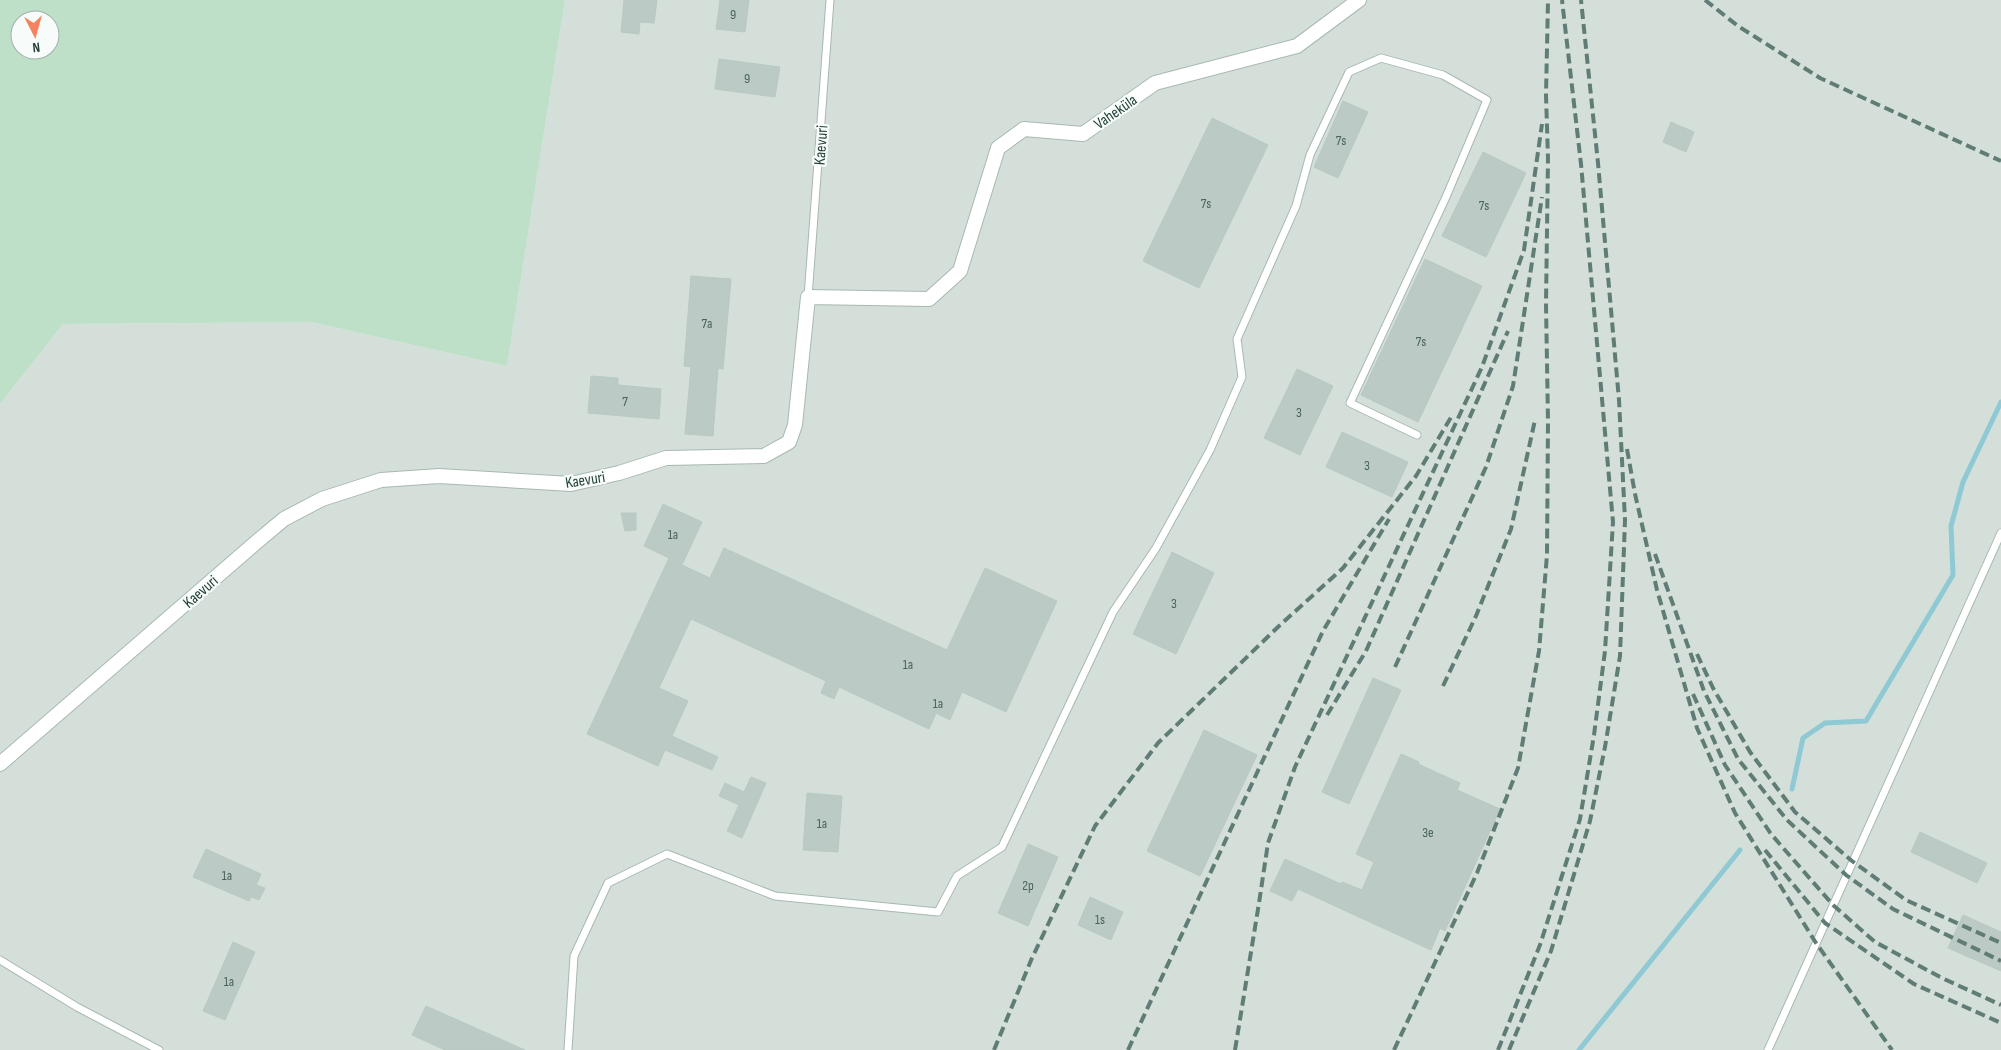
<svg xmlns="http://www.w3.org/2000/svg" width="2001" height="1050" font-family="'Sofia Sans Condensed',sans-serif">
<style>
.built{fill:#d4dfda}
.green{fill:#bfe0c8;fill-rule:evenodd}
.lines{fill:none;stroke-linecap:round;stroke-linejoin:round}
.stream{stroke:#8ec9d4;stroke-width:5}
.building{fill:#bbcac4;stroke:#b8c9c2}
.service-casing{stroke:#a8b8b2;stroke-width:9}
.minor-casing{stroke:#a8b8b2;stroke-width:16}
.service{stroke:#fff;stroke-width:7}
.minor{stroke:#fff;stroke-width:14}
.rail{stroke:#5f7d75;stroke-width:4;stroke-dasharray:10 5;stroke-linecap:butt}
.labels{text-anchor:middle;stroke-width:4.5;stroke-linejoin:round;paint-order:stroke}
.number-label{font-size:14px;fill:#4a645c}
.street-label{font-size:16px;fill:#24423a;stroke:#f7fbf9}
</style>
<rect width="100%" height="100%" fill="#e6efeb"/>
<polygon class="built" points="565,0 2001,0 2001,1050 0,1050 0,404 63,324 311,322 507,366"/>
<path class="green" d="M0 0H565L507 366 311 322 63 324 0 404ZM20 20H50V50H20Z"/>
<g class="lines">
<g class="stream">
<polyline points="1792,789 1803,738 1825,723 1866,721 1953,575 1951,526 1963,482 2001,402"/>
<polyline points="1579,1050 1740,850"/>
</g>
</g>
<g class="building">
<polygon points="624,0 657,0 654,23 640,22 639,34 621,32"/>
<polygon points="720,0 749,0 745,32 716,29"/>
<polygon points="719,59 780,67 775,97 715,89"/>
<polygon points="1343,101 1368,112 1338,178 1314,167"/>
<polygon points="1212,118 1268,145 1199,288 1143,261"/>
<polygon points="1671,122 1694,132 1686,152 1663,142"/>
<polygon points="1483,152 1526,173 1486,257 1442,236"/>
<polygon points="1425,259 1482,286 1418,422 1361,395"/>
<polygon points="691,276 731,279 723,369 718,368 713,436 685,434 691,367 684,366"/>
<polygon points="1297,369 1333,386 1300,455 1264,438"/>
<polygon points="591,376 618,378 618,385 661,389 659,419 588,413"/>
<polygon points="1342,432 1408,462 1392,497 1326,467"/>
<polygon points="663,504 702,522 682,565 710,578 724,548 947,650 985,568 1057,601 1006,712 962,692 950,720 936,713 929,729 839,687 834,699 821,693 826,681 691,619 659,688 688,701 672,736 718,757 712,770 665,750 658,766 587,734 669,558 644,546"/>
<polygon points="621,513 636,513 636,530 625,531"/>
<polygon points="1172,552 1214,573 1176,654 1133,634"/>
<polygon points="1373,678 1401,690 1349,804 1322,792"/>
<polygon points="1204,730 1257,755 1200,876 1147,851"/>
<polygon points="1401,754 1419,762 1418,764 1460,783 1457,790 1500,809 1445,931 1440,928 1431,950 1298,889 1292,901 1270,891 1285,859 1341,884 1342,882 1362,890 1374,862 1356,854"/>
<polygon points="751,777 766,783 742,838 727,831 739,805 719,796 725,783 744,792"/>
<polygon points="807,793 842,796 838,852 803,850"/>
<polygon points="1920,832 1987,863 1977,883 1911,852"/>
<polygon points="1028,844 1058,857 1028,926 998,913"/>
<polygon points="206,849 261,874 256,885 265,888 259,900 251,897 249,901 193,877"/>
<polygon points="1090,897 1123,912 1111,940 1078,925"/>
<polygon points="1963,915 2001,932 2001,971 1948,948"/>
<polygon points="233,942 255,952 225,1020 203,1011"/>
<polygon points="426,1006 525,1050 445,1050 412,1035"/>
</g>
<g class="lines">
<defs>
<g id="service">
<polyline points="808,297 830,0"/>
<polyline points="0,960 77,1007 159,1050"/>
<polyline points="568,1050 574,956 608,883 667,854 775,896 938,912 957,876 1002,847 1113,612 1156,548 1210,450 1242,377 1237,339 1296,206 1310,155 1349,72 1381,58 1443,75 1487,100 1446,197 1350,403 1417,435"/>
<polyline points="1768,1050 2001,533"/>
</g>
<polyline id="minor" points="0,764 253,545 284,519 322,499 381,480 439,476 571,484 619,473 666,458 764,456 789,442 795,425 808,297 929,299 960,271 998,148 1024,129 1083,134 1155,83 1297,46 1359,0"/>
</defs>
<use href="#service" class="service-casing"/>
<use href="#minor" class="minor-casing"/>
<use href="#service" class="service"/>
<use href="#minor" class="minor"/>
<g class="rail">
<polyline points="1705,0 1738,26 1820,78 2001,161"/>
<polyline points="1627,449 1635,494 1657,590 1697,728 1735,813 1816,943 1892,1050"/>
<polyline points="1655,554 1704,691 1738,759 1787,820 1846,875 1893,909 2001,961"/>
<polyline points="1697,654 1713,688 1750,752 1795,812 1852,861 1906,900 2001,943"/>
<polyline points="1395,667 1486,467 1513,386 1542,197"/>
<polyline points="1443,686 1476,616 1511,529 1535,420"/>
<polyline points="1693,694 1725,765 1771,834 1833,905 1875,942 1942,978 2001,1005"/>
<polyline points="1327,715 1366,651 1508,331"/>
<polyline points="1765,850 1825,923 1914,984 2001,1023"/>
<polyline points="994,1050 1032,958 1095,826 1158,743 1279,626 1343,568 1416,476 1453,414"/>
<polyline points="1128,1050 1323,631 1389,519"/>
<polyline points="1235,1050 1259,903 1268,843 1295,767 1482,367 1524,250 1542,124"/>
<polyline points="1394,1050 1477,873 1518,768 1539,651 1547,555 1548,421 1546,304 1548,158 1546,95 1548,1"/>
<polyline points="1498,1050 1540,945 1580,819 1594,735 1605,651 1613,522 1581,164 1562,0"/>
<polyline points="1509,1050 1551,951 1590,821 1605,747 1620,656 1625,520 1619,400 1598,163 1581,0"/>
</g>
</g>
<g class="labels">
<g class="number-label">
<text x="733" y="19">9</text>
<text x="747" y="83">9</text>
<text x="1341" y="145">7s</text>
<text x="1206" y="208">7s</text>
<text x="1484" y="210">7s</text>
<text x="707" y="328">7a</text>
<text x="1421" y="346">7s</text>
<text x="625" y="406">7</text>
<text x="1299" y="417">3</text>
<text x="1367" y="470">3</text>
<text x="673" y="539">1a</text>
<text x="1174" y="608">3</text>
<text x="908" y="669">1a</text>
<text x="938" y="708">1a</text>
<text x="822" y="828">1a</text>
<text x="1428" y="837">3e</text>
<text x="227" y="880">1a</text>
<text x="1028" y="890">2p</text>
<text x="1100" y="924">1s</text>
<text x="229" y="986">1a</text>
</g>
<g class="street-label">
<text transform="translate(1115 111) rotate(-35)" y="6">Vaheküla</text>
<text transform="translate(820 145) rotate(-86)" y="6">Kaevuri</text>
<text transform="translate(585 479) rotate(-9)" y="6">Kaevuri</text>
<text transform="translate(200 591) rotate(-41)" y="6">Kaevuri</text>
</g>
</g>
<g transform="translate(35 35) rotate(174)"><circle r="24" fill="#f7fbf9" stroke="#a3b1ad"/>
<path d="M0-4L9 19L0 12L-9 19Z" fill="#f4845f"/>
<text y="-8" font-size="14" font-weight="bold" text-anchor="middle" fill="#24423a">N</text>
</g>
</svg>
